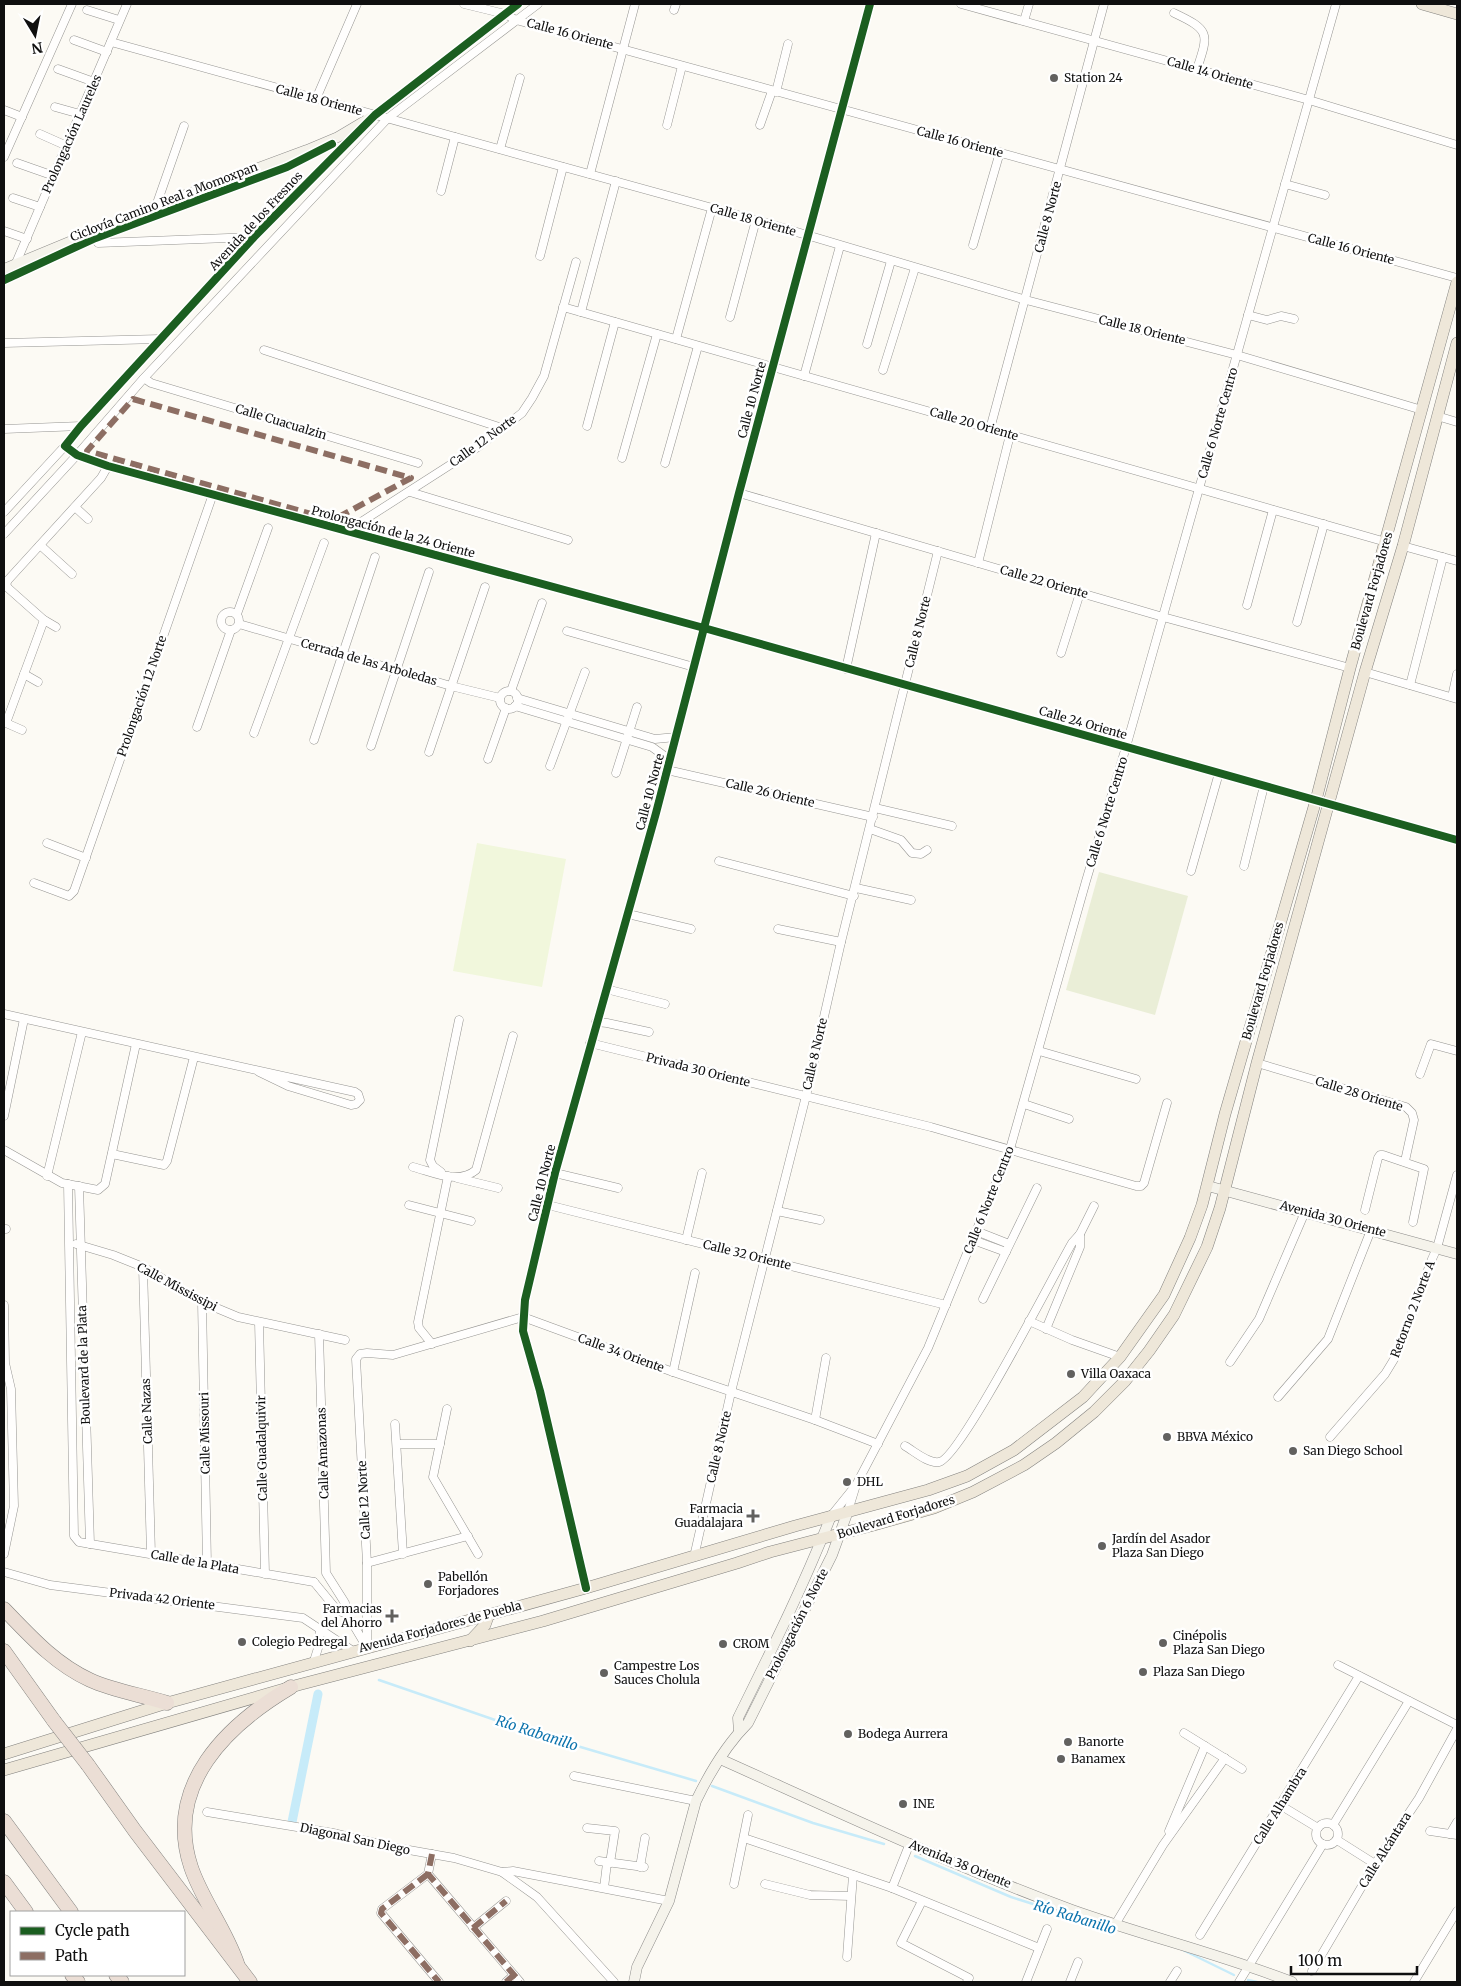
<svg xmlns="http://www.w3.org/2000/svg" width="1461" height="1986" font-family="Merriweather,serif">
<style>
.cemetery{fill:#eaeed7}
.pitch{fill:#f1f7dc}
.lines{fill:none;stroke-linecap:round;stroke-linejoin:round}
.stream{stroke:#c7ebf9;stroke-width:2.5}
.canal{stroke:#c7ebf9;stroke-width:9}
.street-casing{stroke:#969592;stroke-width:9}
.secondary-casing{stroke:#8c8b89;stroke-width:11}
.primary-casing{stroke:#83827f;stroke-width:12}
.highway-casing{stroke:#83827f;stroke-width:15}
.street{stroke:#fffefd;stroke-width:8}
.secondary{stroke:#f5f3eb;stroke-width:10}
.primary{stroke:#eee7d9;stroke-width:11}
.highway{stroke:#ebded5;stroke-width:14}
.highway-bridge-casing{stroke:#83827f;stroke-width:15;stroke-linecap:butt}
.highway-bridge{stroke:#ebded5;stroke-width:14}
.quiet{stroke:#8d6e63;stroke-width:6;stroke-dasharray:12 6;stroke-linecap:butt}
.cycleway-casing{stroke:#fff;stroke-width:11}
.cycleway{stroke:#1b5e20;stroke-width:8}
.poi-dot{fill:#62615f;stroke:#fff;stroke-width:2}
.labels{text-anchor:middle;stroke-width:5;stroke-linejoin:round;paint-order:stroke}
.street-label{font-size:12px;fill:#0f0f0f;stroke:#fff}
.poi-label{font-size:12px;fill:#0f0f0f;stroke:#fff;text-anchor:start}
.water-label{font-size:14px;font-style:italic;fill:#0c73ad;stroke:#fff}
</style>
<rect width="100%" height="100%" fill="#fcfaf4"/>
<polygon class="cemetery" points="1099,872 1188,896 1155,1015 1066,990"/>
<polygon class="pitch" points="477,843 566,859 542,987 453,971"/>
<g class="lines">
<g class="stream">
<polyline points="379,1680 533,1733 696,1781"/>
<polyline points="712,1786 813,1823 884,1844"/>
<polyline points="915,1856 1011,1897 1084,1920"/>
<polyline points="1183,1950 1234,1975"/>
<polyline points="1248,1980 1257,1982"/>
</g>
<polyline class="canal" points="292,1822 318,1694"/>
<defs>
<g id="street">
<polyline points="464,4 505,14 516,20 1457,278"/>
<polyline points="518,4 375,115 254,237 81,426 65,446 77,455 108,466 704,628 1457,840"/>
<polyline points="961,4 1309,100 1457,145"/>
<polyline points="87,10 119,20"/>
<polyline points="674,10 676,4"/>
<path d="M1174 13C1210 30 1209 33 1197 69"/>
<polyline points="1024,21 1029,4"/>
<polyline points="74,40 107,52"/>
<polyline points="111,42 756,220 1026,300 1237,355 1422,410"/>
<polyline points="58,69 94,82"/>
<polyline points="776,92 788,44"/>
<polyline points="316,99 357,4"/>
<polyline points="55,107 80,114"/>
<polyline points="4,110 22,117"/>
<polyline points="667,125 682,66"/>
<polyline points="760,125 772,91"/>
<polyline points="40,134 67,146"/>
<polyline points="500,149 520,78"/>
<polyline points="4,157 72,4"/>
<polyline points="17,163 54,176"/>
<polyline points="590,174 635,4"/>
<polyline points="1285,184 1325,195"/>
<polyline points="441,191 455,137"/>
<polyline points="13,198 40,207"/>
<polyline points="156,206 184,126"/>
<polyline points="4,231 27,239"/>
<polyline points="90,233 98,243 254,237"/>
<polyline points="973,245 1000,152"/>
<polyline points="540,256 563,167"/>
<polyline points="16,263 127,4"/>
<polyline points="563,307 1386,542"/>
<polyline points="581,312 616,181"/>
<polyline points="1248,315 1267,320 1281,316 1294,319"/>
<polyline points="730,317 756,220"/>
<polyline points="676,339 712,208"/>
<polyline points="4,343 160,339"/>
<polyline points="867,344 891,261"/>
<polyline points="264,350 502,428"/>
<polyline points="883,370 915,268"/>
<polyline points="804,376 840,246"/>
<polyline points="144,378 151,383 418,463"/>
<polyline points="1437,416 1457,422"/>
<polyline points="587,426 615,322"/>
<polyline points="4,429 81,426"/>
<polyline points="990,429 1104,4"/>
<polyline points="622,458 657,334"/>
<polyline points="665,463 698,346"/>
<polyline points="410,492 568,540"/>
<polyline points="739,493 1163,617 1350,668"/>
<polyline points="75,507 88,519"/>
<polyline points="4,512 65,446"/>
<polyline points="347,531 478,447 522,413 532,398 544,376 576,262"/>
<polyline points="4,534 77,455 144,378 388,118 538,4"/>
<polyline points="40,545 72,574"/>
<polyline points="1403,546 1457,561"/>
<polyline points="978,563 1010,435"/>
<polyline points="1247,605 1273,510"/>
<circle cx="230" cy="621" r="9"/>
<polyline points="237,614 268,528"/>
<polyline points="1297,622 1324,524"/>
<polyline points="239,624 451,686 500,698"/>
<polyline points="56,627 44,620 8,588 6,584 8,580 101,478 108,466"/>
<polyline points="567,631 694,667"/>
<polyline points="1061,653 1080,593"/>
<polyline points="846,669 876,533"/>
<polyline points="1365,672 1457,699"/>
<polyline points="24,674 38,682"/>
<polyline points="1410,685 1443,557"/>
<polyline points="511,691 542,603"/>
<circle cx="509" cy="700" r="9"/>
<polyline points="1452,697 1457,674"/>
<polyline points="517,698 655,739 676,737"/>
<polyline points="515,706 652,747 670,760"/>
<polyline points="197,727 231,630"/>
<polyline points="22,730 6,723 44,620"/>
<polyline points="254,733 324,543"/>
<polyline points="314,740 375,557"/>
<polyline points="371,746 429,572"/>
<polyline points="429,752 485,587"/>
<polyline points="488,759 506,708"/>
<polyline points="550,766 585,672"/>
<polyline points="667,770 873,817"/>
<polyline points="616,773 637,707"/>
<polyline points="875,808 952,826"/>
<polyline points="870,829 901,840 912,853 921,854 927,850"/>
<polyline points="47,843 86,858"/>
<polyline points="719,861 854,896"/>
<polyline points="1244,866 1264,786"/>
<polyline points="1191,871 1219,773"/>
<polyline points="34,883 69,896 74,891 213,494"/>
<polyline points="856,888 911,900"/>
<polyline points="628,914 691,929"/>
<polyline points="778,929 841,942"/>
<polyline points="606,989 665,1004"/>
<polyline points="4,1014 355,1092 358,1094 360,1100 356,1104 351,1105 288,1086 259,1072"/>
<polyline points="596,1022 607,1023 649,1032"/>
<polyline points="590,1043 931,1127 1136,1186 1141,1186 1144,1183 1167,1103"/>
<polyline points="1039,1051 1136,1079"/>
<polyline points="1257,1063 1406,1107 1412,1113 1414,1120 1405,1161"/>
<polyline points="1420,1074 1431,1044 1457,1051"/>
<polyline points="1024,1104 1069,1119"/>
<polyline points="4,1116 24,1019"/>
<polyline points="4,1150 62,1183 98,1190 105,1184 136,1044"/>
<polyline points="112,1154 164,1165 167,1161 194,1057"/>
<path d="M413 1167C433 1172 458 1185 476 1170L513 1036"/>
<polyline points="441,1172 433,1166 430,1160 459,1020"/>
<polyline points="555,1173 618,1188"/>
<polyline points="47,1176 82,1032"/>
<polyline points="457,1178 498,1188"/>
<polyline points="68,1184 74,1536 79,1542 314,1582"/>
<polyline points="79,1186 90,1544"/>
<polyline points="409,1205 471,1221"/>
<polyline points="548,1205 946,1305"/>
<polyline points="1365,1210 1378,1158 1380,1155 1383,1155 1424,1169 1413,1222"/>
<polyline points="777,1211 820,1220"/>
<polyline points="4,1229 6,1229"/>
<polyline points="976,1231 1009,1244"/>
<polyline points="686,1240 702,1173"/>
<polyline points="973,1240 1006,1252"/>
<polyline points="76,1244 113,1255 143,1267 202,1302 238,1317 345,1340"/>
<polyline points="143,1267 151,1554"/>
<polyline points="983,1299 1037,1188"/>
<polyline points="202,1302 207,1564"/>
<polyline points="4,1305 5,1363 11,1389 14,1506 4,1554"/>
<polyline points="1029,1321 1072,1340 1120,1357"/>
<polyline points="259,1322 265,1574"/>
<polyline points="1046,1329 1080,1247 1080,1234"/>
<polyline points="319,1334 326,1573 345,1603 347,1614 366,1646"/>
<polyline points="432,1344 419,1328 418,1322 448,1176"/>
<polyline points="1230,1362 1259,1319 1305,1212"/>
<polyline points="673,1372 695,1273"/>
<polyline points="1278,1397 1328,1339 1371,1230"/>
<polyline points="447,1409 433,1477 478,1554"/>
<polyline points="815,1420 826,1358"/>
<polyline points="395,1424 403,1554"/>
<polyline points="1330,1437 1385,1374 1396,1356 1432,1259 1437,1248 1457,1175"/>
<polyline points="397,1444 440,1444"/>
<path d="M905 1446C914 1451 928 1464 939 1462 960 1459 1055 1272 1072 1243L1080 1234 1094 1206"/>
<polyline points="848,1511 856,1485"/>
<polyline points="831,1516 856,1485 928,1348 1010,1149 1086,881 1126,747 1336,4"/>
<polyline points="694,1557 731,1392 806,1096 841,942 938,551"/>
<polyline points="367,1563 468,1536"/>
<polyline points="4,1572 50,1585 303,1618 353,1651"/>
<polyline points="314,1582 337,1610 347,1614"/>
<polyline points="586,1588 540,1391 523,1331 525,1300 555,1173 656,813 739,493 870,4"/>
<polyline points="367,1647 367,1563 356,1359 360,1354 367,1353 393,1355 523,1317 673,1372 815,1420 878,1444"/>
<polyline points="314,1661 319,1645 320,1628"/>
<polyline points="1338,1665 1457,1725"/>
<polyline points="1184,1733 1242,1769"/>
<polyline points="574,1776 696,1801"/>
<polyline points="1280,1805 1318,1828"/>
<polyline points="207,1812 333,1833 392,1847 454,1858 502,1872 513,1871 669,1901"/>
<circle cx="1327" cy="1834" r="11"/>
<polyline points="1333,1825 1409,1701"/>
<polyline points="587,1828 615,1831 610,1863"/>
<polyline points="1169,1831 1205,1746"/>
<polyline points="1430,1831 1457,1835"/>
<polyline points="1450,1834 1457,1822"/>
<polyline points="744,1838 892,1888 1039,1948"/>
<polyline points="1337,1840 1375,1864"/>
<polyline points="432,1854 428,1874 520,1982"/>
<polyline points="599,1861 644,1867"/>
<polyline points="640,1867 645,1838"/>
<polyline points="502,1872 537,1897 614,1982"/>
<polyline points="428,1874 382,1909 381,1913 439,1982"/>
<polyline points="734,1884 748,1815"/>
<polyline points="765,1884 810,1895 851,1896"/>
<polyline points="604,1888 607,1863"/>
<polyline points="892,1888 910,1843"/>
<polyline points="922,1901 901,1943 969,1978 967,1982"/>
<polyline points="1116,1923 1163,1845 1225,1758"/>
<polyline points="473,1928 506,1901"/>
<polyline points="1200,1935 1359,1676"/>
<polyline points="847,1957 853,1875"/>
<polyline points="1312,1971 1375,1864 1419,1798 1457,1729"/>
<polyline points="506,1982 514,1975"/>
<polyline points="1026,1982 1047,1929"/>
<polyline points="1070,1982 1078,1962"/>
<polyline points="1170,1982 1177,1971"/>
<polyline points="1239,1982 1323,1844"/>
<polyline points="1414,1982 1457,1911"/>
</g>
<g id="secondary">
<polyline points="4,269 156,206 307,150 338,137 375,115"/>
<polyline points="1208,1186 1457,1254"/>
<path d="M739 1732 738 1718C771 1651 804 1585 831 1516"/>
<path d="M720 1759C836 1811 953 1866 1072 1910 1145 1936 1220 1954 1292 1982"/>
<path d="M634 1982 637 1967 669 1901 696 1801C709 1774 727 1744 748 1723L832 1555 848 1511"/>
</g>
<g id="primary">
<polyline points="1422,4 1457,14"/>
<polyline points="470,1641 485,1625 489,1614"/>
<polyline points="4,1754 167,1703 586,1588 795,1526 928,1490 967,1476 1014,1450 1083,1397 1120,1357 1164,1295 1190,1238 1202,1205 1225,1114 1316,800 1350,668 1457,282"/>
<polyline points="4,1770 298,1685 543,1621 737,1563 770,1552 874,1525 934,1508 973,1492 1024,1465 1056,1443 1094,1412 1125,1381 1149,1351 1174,1315 1207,1247 1220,1208 1257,1063 1365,672 1403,546 1457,343"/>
</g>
<g id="highway">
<path d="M4 1609C30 1636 55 1664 90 1680 114 1691 142 1695 167 1703"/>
<polyline points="4,1651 54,1721"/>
<polyline points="88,1765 135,1831 250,1982"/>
<polyline points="4,1821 71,1912"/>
<polyline points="4,1882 26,1912"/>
<path d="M237 1963C225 1928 202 1900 191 1867 164 1785 227 1725 291 1687"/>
<polyline points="72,1975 78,1982"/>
<polyline points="116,1975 122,1982"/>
</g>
</defs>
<use href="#street" class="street-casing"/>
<use href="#secondary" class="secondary-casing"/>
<use href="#primary" class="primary-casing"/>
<use href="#highway" class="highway-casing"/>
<use href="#street" class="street"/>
<use href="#secondary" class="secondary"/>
<use href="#primary" class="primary"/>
<use href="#highway" class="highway"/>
<defs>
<polyline id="highway-bridge" points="54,1721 88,1765"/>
</defs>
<use href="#highway-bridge" class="highway-bridge-casing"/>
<use href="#highway-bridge" class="highway-bridge"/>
<g class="quiet">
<polygon points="133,399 411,478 333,520 87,451"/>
<polyline points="432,1854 428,1874 520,1982"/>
<polyline points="428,1874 382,1909 381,1913 439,1982"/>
<polyline points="473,1928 506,1901"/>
<polyline points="506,1982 514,1975"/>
</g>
<defs>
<g id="cycleway">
<polyline points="518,4 375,115 254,237 81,426 65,446 77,455 108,466 704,628 1457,840"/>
<polyline points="4,280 93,239 287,167 332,144"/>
<polyline points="586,1588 540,1391 523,1331 525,1300 555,1173 656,813 739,493 870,4"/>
</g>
</defs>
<use href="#cycleway" class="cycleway-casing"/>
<use href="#cycleway" class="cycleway"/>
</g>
<g class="poi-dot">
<circle cx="1054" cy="78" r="5"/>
<circle cx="1071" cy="1374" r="5"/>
<circle cx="1167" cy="1437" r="5"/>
<circle cx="1293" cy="1451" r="5"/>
<circle cx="847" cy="1482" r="5"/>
<path d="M750.5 1508.5h5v5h5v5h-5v5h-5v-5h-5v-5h5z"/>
<circle cx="1102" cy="1546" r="5"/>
<circle cx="428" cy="1584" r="5"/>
<path d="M389.5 1608.5h5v5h5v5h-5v5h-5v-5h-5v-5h5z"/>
<circle cx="242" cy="1642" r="5"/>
<circle cx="1163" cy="1643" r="5"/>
<circle cx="723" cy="1644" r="5"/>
<circle cx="1143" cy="1672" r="5"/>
<circle cx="604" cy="1673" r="5"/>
<circle cx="848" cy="1734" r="5"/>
<circle cx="1068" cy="1742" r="5"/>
<circle cx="1061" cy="1759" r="5"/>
<circle cx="903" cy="1804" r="5"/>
</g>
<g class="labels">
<g class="street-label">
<text transform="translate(570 34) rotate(15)" y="4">Calle 16 Oriente</text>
<text transform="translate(1210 73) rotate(16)" y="4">Calle 14 Oriente</text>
<text transform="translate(319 100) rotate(15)" y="4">Calle 18 Oriente</text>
<text transform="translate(72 134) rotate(-66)" y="4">Prolongación Laureles</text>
<text transform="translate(960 142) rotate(15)" y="4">Calle 16 Oriente</text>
<text transform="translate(164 202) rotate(-21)" y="4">Ciclovía Camino Real a Momoxpan</text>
<text transform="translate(1048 217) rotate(-75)" y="4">Calle 8 Norte</text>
<text transform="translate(753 220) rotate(16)" y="4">Calle 18 Oriente</text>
<text transform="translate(256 221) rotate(-47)" y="4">Avenida de los Fresnos</text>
<text transform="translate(1351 249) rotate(15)" y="4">Calle 16 Oriente</text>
<text transform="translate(1142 330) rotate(14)" y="4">Calle 18 Oriente</text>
<text transform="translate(752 400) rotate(-75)" y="4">Calle 10 Norte</text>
<text transform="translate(281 422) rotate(17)" y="4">Calle Cuacualzin</text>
<text transform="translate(1218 423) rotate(-74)" y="4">Calle 6 Norte Centro</text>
<text transform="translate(974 424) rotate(16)" y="4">Calle 20 Oriente</text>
<text transform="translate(483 441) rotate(-36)" y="4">Calle 12 Norte</text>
<text transform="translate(393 532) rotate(15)" y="4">Prolongación de la 24 Oriente</text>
<text transform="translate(1044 582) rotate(16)" y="4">Calle 22 Oriente</text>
<text transform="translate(1372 591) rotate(-74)" y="4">Boulevard Forjadores</text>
<text transform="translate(918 632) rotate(-76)" y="4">Calle 8 Norte</text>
<text transform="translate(369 662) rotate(16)" y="4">Cerrada de las Arboledas</text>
<text transform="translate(142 696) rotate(-71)" y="4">Prolongación 12 Norte</text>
<text transform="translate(1083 723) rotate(16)" y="4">Calle 24 Oriente</text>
<text transform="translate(650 792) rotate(-75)" y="4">Calle 10 Norte</text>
<text transform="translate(770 793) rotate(13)" y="4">Calle 26 Oriente</text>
<text transform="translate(1107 812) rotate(-73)" y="4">Calle 6 Norte Centro</text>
<text transform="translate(1263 981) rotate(-74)" y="4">Boulevard Forjadores</text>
<text transform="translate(815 1054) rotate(-77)" y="4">Calle 8 Norte</text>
<text transform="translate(698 1070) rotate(14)" y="4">Privada 30 Oriente</text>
<text transform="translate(1359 1094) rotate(17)" y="4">Calle 28 Oriente</text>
<text transform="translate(542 1183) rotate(-76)" y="4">Calle 10 Norte</text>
<text transform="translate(989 1200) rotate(-68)" y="4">Calle 6 Norte Centro</text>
<text transform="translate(1333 1219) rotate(15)" y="4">Avenida 30 Oriente</text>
<text transform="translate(747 1255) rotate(14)" y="4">Calle 32 Oriente</text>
<text transform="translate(177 1287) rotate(28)" y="4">Calle Mississipi</text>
<text transform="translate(1413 1309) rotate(-69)" y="4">Retorno 2 Norte A</text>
<text transform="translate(621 1353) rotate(20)" y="4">Calle 34 Oriente</text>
<text transform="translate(84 1365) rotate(-92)" y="4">Boulevard de la Plata</text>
<text transform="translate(147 1411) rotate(-92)" y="4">Calle Nazas</text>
<text transform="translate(205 1433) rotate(-91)" y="4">Calle Missouri</text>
<text transform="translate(719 1447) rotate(-77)" y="4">Calle 8 Norte</text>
<text transform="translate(262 1448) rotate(-91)" y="4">Calle Guadalquivir</text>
<text transform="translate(323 1453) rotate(-92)" y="4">Calle Amazonas</text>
<text transform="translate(364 1500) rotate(-93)" y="4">Calle 12 Norte</text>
<text transform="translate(896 1517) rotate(-17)" y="4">Boulevard Forjadores</text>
<text transform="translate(195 1562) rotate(10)" y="4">Calle de la Plata</text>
<text transform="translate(162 1599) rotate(7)" y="4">Privada 42 Oriente</text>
<text transform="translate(797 1624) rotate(-63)" y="4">Prolongación 6 Norte</text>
<text transform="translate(440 1627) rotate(-15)" y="4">Avenida Forjadores de Puebla</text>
<text transform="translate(1280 1806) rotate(-58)" y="4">Calle Alhambra</text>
<text transform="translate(355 1839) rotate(12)" y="4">Diagonal San Diego</text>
<text transform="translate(1385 1850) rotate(-58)" y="4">Calle Alcántara</text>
<text transform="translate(960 1864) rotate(22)" y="4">Avenida 38 Oriente</text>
</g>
<g class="poi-label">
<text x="1064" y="82">Station 24</text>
<text x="1081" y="1378">Villa Oaxaca</text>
<text x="1177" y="1441">BBVA México</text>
<text x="1303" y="1455">San Diego School</text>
<text x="857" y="1486">DHL</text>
<text x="743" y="1513" text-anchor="end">Farmacia<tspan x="743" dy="14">Guadalajara</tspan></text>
<text x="1112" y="1543">Jardín del Asador<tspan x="1112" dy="14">Plaza San Diego</tspan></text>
<text x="438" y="1581">Pabellón<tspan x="438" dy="14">Forjadores</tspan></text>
<text x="382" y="1613" text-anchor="end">Farmacias<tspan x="382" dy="14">del Ahorro</tspan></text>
<text x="1173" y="1640">Cinépolis<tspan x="1173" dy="14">Plaza San Diego</tspan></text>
<text x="252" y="1646">Colegio Pedregal</text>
<text x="733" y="1648">CROM</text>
<text x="614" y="1670">Campestre Los<tspan x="614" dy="14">Sauces Cholula</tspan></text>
<text x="1153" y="1676">Plaza San Diego</text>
<text x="858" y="1738">Bodega Aurrera</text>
<text x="1078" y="1746">Banorte</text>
<text x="1071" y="1763">Banamex</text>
<text x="913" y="1808">INE</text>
</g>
<g class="water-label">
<text transform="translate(537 1733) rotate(18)" y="5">Río Rabanillo</text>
<text transform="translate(1075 1917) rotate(17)" y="5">Río Rabanillo</text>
</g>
</g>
<rect width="1461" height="1986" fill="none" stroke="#0f0f0f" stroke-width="10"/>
<rect x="10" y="1911" width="175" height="65" fill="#ffffff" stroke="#9f9f9f"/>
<rect x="20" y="1927" width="25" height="8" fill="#1b5e20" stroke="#9f9f9f"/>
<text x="55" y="1936" font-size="15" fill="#0f0f0f">Cycle path</text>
<rect x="20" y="1952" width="25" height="8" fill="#8d6e63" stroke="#9f9f9f"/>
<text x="55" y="1961" font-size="15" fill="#0f0f0f">Path</text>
<g transform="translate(35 35) rotate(170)" stroke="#ffffff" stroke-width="4" paint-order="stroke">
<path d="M0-4L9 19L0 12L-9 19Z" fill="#0f0f0f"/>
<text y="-8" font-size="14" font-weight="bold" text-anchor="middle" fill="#0f0f0f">N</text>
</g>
<path d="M1291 1966v8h126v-8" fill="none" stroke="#0f0f0f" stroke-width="2.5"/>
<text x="1298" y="1966" font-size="15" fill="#0f0f0f" stroke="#ffffff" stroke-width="4" paint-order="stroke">100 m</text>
</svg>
